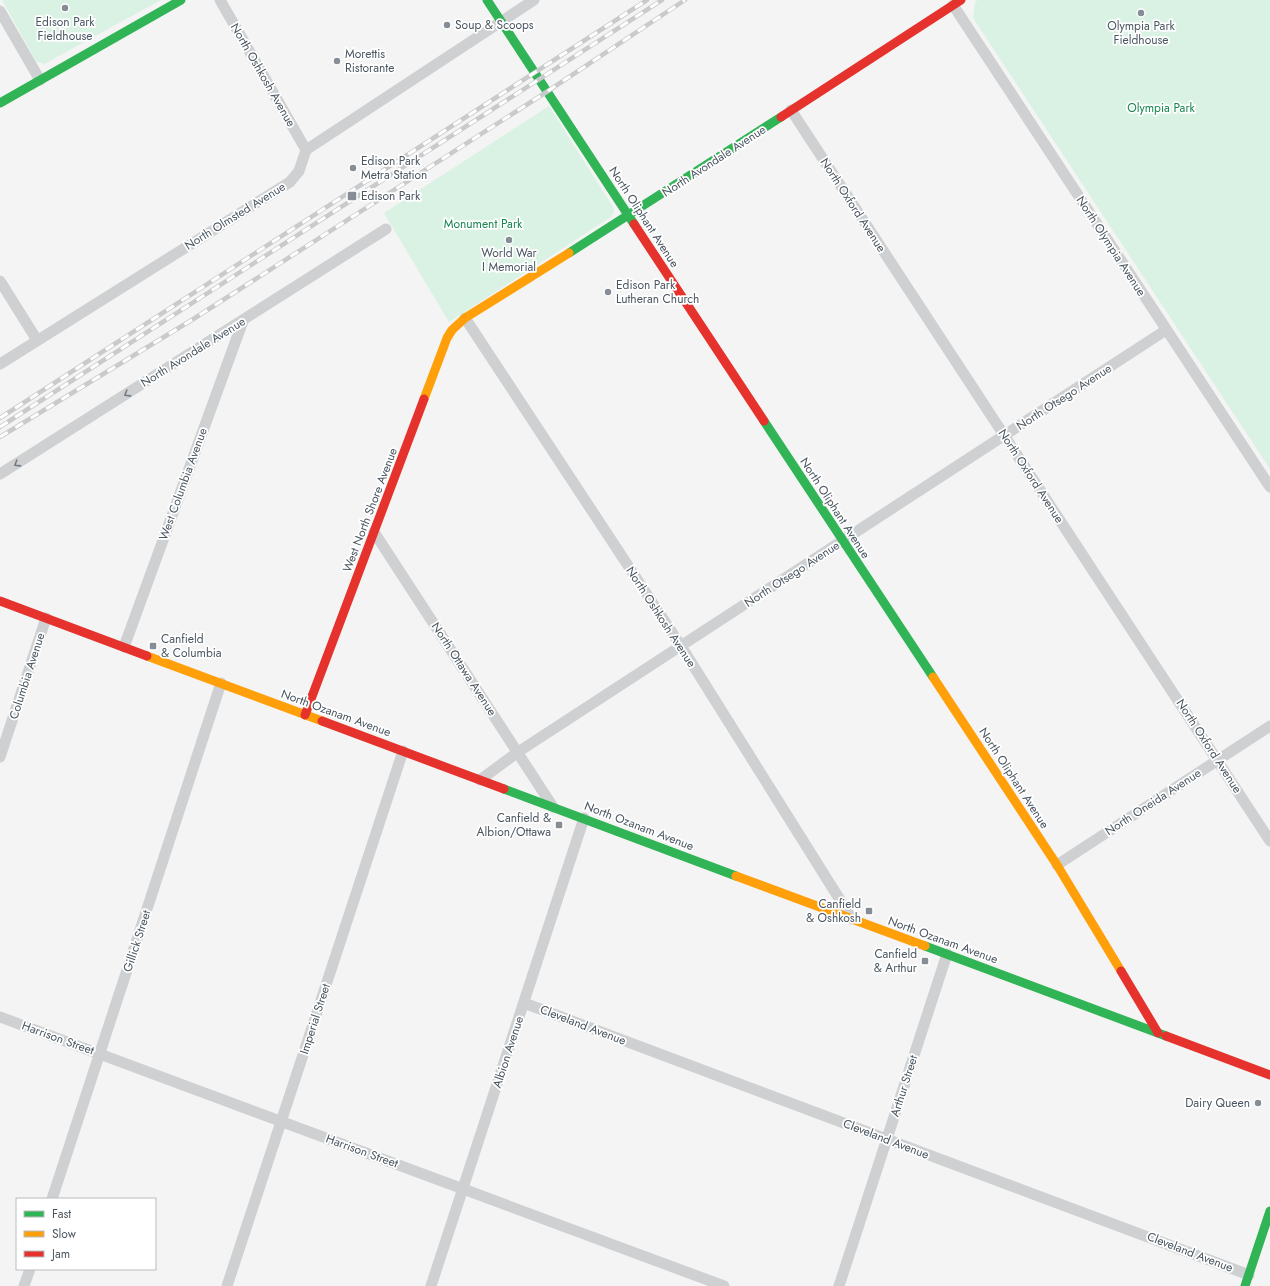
<svg xmlns="http://www.w3.org/2000/svg" width="1270" height="1286" font-family="Jost,sans-serif">
<style>
.green{fill:#d9f2e3}
.lines{fill:none;stroke-linecap:round;stroke-linejoin:round}
.street{stroke:#ced0d2;stroke-width:11}
.fast{stroke:#30b455;stroke-width:9}
.slow{stroke:#ff9f0a;stroke-width:9}
.jam{stroke:#e5322d;stroke-width:9}
.rail-casing{stroke:#c9cacc;stroke-width:4.5}
.rail{stroke:#fff;stroke-width:3;stroke-dasharray:9;stroke-linecap:butt}
.oneway{stroke:#727b83}
.poi-dot{fill:#868d94;stroke:#fff;stroke-width:1.5}
.labels{text-anchor:middle;stroke-width:3.5;stroke-linejoin:round;paint-order:stroke}
.poi-label{font-size:12px;fill:#4a5661;stroke:#fff;text-anchor:start}
.street-label{font-size:12px;fill:#4a5661;stroke:#fff}
.park-label{font-size:12px;fill:#17864f;stroke:#fff}
</style>
<rect width="100%" height="100%" fill="#f4f4f4"/>
<g class="green">
<polygon points="2,0 161,0 44,64 36,61"/>
<polygon points="978,0 1270,0 1270,469 973,18 975,2"/>
<polygon points="549,106 613,207 614,212 611,217 449,322 384,213"/>
</g>
<g class="lines">
<g class="street">
<polyline points="220,0 306,150"/>
<polyline points="953,5 1270,487"/>
<polyline points="0,11 40,80"/>
<polyline points="791,110 1270,841"/>
<polyline points="0,281 37,340"/>
<polyline points="465,318 681,646 852,919"/>
<polyline points="0,364 290,182 299,171 306,150 534,0"/>
<polyline points="0,474 386,229"/>
<polyline points="374,532 553,807"/>
<polyline points="124,647 243,321"/>
<polyline points="0,757 46,618"/>
<polyline points="480,780 518,752 1166,330"/>
<polyline points="1057,865 1270,726"/>
<polyline points="524,1003 1249,1275"/>
<polyline points="0,1017 724,1286"/>
<polyline points="52,1199 221,683"/>
<polyline points="24,1286 30,1269"/>
<polyline points="227,1286 403,751"/>
<polyline points="431,1286 584,818"/>
<polyline points="839,1286 947,954"/>
</g>
<g class="fast">
<polyline points="487,0 634,224"/>
<polyline points="0,103 181,0"/>
<polyline points="569,253 781,117"/>
<polyline points="764,421 933,677"/>
<polyline points="504,789 736,876"/>
<polyline points="925,946 1166,1036"/>
<polyline points="1245,1286 1270,1211"/>
</g>
<g class="slow">
<polyline points="424,399 447,338 452,330 465,318 569,253"/>
<polyline points="147,656 322,721"/>
<polyline points="933,677 1057,865 1121,971"/>
<polyline points="736,876 925,946"/>
</g>
<g class="jam">
<polyline points="781,117 961,0"/>
<polyline points="634,224 764,421"/>
<polyline points="0,601 147,656"/>
<polyline points="305,715 424,399"/>
<polyline points="322,721 504,789"/>
<polyline points="1121,971 1158,1033"/>
<polyline points="1166,1036 1270,1075"/>
</g>
<defs>
<g id="rail">
<polyline points="0,418 647,0"/>
<polyline points="0,427 662,0"/>
<polyline points="0,437 195,318 548,91 685,0"/>
</g>
</defs>
<use href="#rail" class="rail-casing"/>
<use href="#rail" class="rail"/>
</g>
<defs><path id="oneway-chevron" d="M-2-3.5L2.5 0L-2 3.5" fill="none" stroke-width="1.6" stroke-linecap="round" stroke-linejoin="round"/></defs>
<g class="oneway">
<use href="#oneway-chevron" transform="translate(127 394) rotate(148)"/>
<use href="#oneway-chevron" transform="translate(17 464) rotate(148)"/>
</g>
<g class="poi-dot">
<circle cx="65" cy="8" r="4"/>
<circle cx="1141" cy="13" r="4"/>
<circle cx="447" cy="25" r="4"/>
<circle cx="337" cy="61" r="4"/>
<circle cx="353" cy="168" r="4"/>
<rect x="347" y="191" width="10" height="10" rx="2"/>
<circle cx="509" cy="240" r="4"/>
<circle cx="608" cy="292" r="4"/>
<rect x="149" y="642" width="8" height="8" rx="2"/>
<rect x="555" y="821" width="8" height="8" rx="2"/>
<rect x="865" y="907" width="8" height="8" rx="2"/>
<rect x="921" y="957" width="8" height="8" rx="2"/>
<circle cx="1258" cy="1103" r="4"/>
</g>
<g class="labels">
<g class="poi-label">
<text x="65" y="26" text-anchor="middle">Edison Park<tspan x="65" dy="14">Fieldhouse</tspan></text>
<text x="455" y="29">Soup &amp; Scoops</text>
<text x="1141" y="30" text-anchor="middle">Olympia Park<tspan x="1141" dy="14">Fieldhouse</tspan></text>
<text x="345" y="58">Morettis<tspan x="345" dy="14">Ristorante</tspan></text>
<text x="361" y="165">Edison Park<tspan x="361" dy="14">Metra Station</tspan></text>
<text x="361" y="200">Edison Park</text>
<text x="509" y="257" text-anchor="middle">World War<tspan x="509" dy="14">I Memorial</tspan></text>
<text x="616" y="289">Edison Park<tspan x="616" dy="14">Lutheran Church</tspan></text>
<text x="161" y="643">Canfield<tspan x="161" dy="14">&amp; Columbia</tspan></text>
<text x="551" y="822" text-anchor="end">Canfield &amp;<tspan x="551" dy="14">Albion/Ottawa</tspan></text>
<text x="861" y="908" text-anchor="end">Canfield<tspan x="861" dy="14">&amp; Oshkosh</tspan></text>
<text x="917" y="958" text-anchor="end">Canfield<tspan x="917" dy="14">&amp; Arthur</tspan></text>
<text x="1250" y="1107" text-anchor="end">Dairy Queen</text>
</g>
<g class="street-label">
<text transform="translate(263 75) rotate(60)" y="4">North Oshkosh Avenue</text>
<text transform="translate(714 161) rotate(-33)" y="4">North Avondale Avenue</text>
<text transform="translate(853 205) rotate(57)" y="4">North Oxford Avenue</text>
<text transform="translate(235 216) rotate(-32)" y="4">North Olmsted Avenue</text>
<text transform="translate(644 217) rotate(57)" y="4">North Oliphant Avenue</text>
<text transform="translate(1111 246) rotate(57)" y="4">North Olympia Avenue</text>
<text transform="translate(193 352) rotate(-32)" y="4">North Avondale Avenue</text>
<text transform="translate(1064 397) rotate(-33)" y="4">North Otsego Avenue</text>
<text transform="translate(1031 476) rotate(57)" y="4">North Oxford Avenue</text>
<text transform="translate(183 484) rotate(-70)" y="4">West Columbia Avenue</text>
<text transform="translate(835 508) rotate(57)" y="4">North Oliphant Avenue</text>
<text transform="translate(370 510) rotate(-69)" y="4">West North Shore Avenue</text>
<text transform="translate(792 574) rotate(-33)" y="4">North Otsego Avenue</text>
<text transform="translate(661 617) rotate(57)" y="4">North Oshkosh Avenue</text>
<text transform="translate(464 669) rotate(57)" y="4">North Ottawa Avenue</text>
<text transform="translate(27 676) rotate(-72)" y="4">Columbia Avenue</text>
<text transform="translate(336 713) rotate(20)" y="4">North Ozanam Avenue</text>
<text transform="translate(1209 746) rotate(57)" y="4">North Oxford Avenue</text>
<text transform="translate(1014 778) rotate(57)" y="4">North Oliphant Avenue</text>
<text transform="translate(1153 802) rotate(-33)" y="4">North Oneida Avenue</text>
<text transform="translate(639 826) rotate(21)" y="4">North Ozanam Avenue</text>
<text transform="translate(943 940) rotate(20)" y="4">North Ozanam Avenue</text>
<text transform="translate(137 941) rotate(-72)" y="4">Gillick Street</text>
<text transform="translate(315 1019) rotate(-72)" y="4">Imperial Street</text>
<text transform="translate(583 1025) rotate(21)" y="4">Cleveland Avenue</text>
<text transform="translate(58 1038) rotate(20)" y="4">Harrison Street</text>
<text transform="translate(508 1052) rotate(-72)" y="4">Albion Avenue</text>
<text transform="translate(904 1086) rotate(-72)" y="4">Arthur Street</text>
<text transform="translate(886 1139) rotate(21)" y="4">Cleveland Avenue</text>
<text transform="translate(362 1151) rotate(20)" y="4">Harrison Street</text>
<text transform="translate(1190 1252) rotate(21)" y="4">Cleveland Avenue</text>
</g>
<g class="park-label">
<text x="1161" y="112">Olympia Park</text>
<text x="483" y="228">Monument Park</text>
</g>
</g>
<rect x="16" y="1198" width="140" height="72" fill="#ffffff" stroke="#b7bbc0"/>
<rect x="24" y="1211" width="20" height="6" fill="#30b455" stroke="#b7bbc0"/>
<text x="52" y="1218" font-size="12" fill="#4a5661">Fast</text>
<rect x="24" y="1231" width="20" height="6" fill="#ff9f0a" stroke="#b7bbc0"/>
<text x="52" y="1238" font-size="12" fill="#4a5661">Slow</text>
<rect x="24" y="1251" width="20" height="6" fill="#e5322d" stroke="#b7bbc0"/>
<text x="52" y="1258" font-size="12" fill="#4a5661">Jam</text>
</svg>
